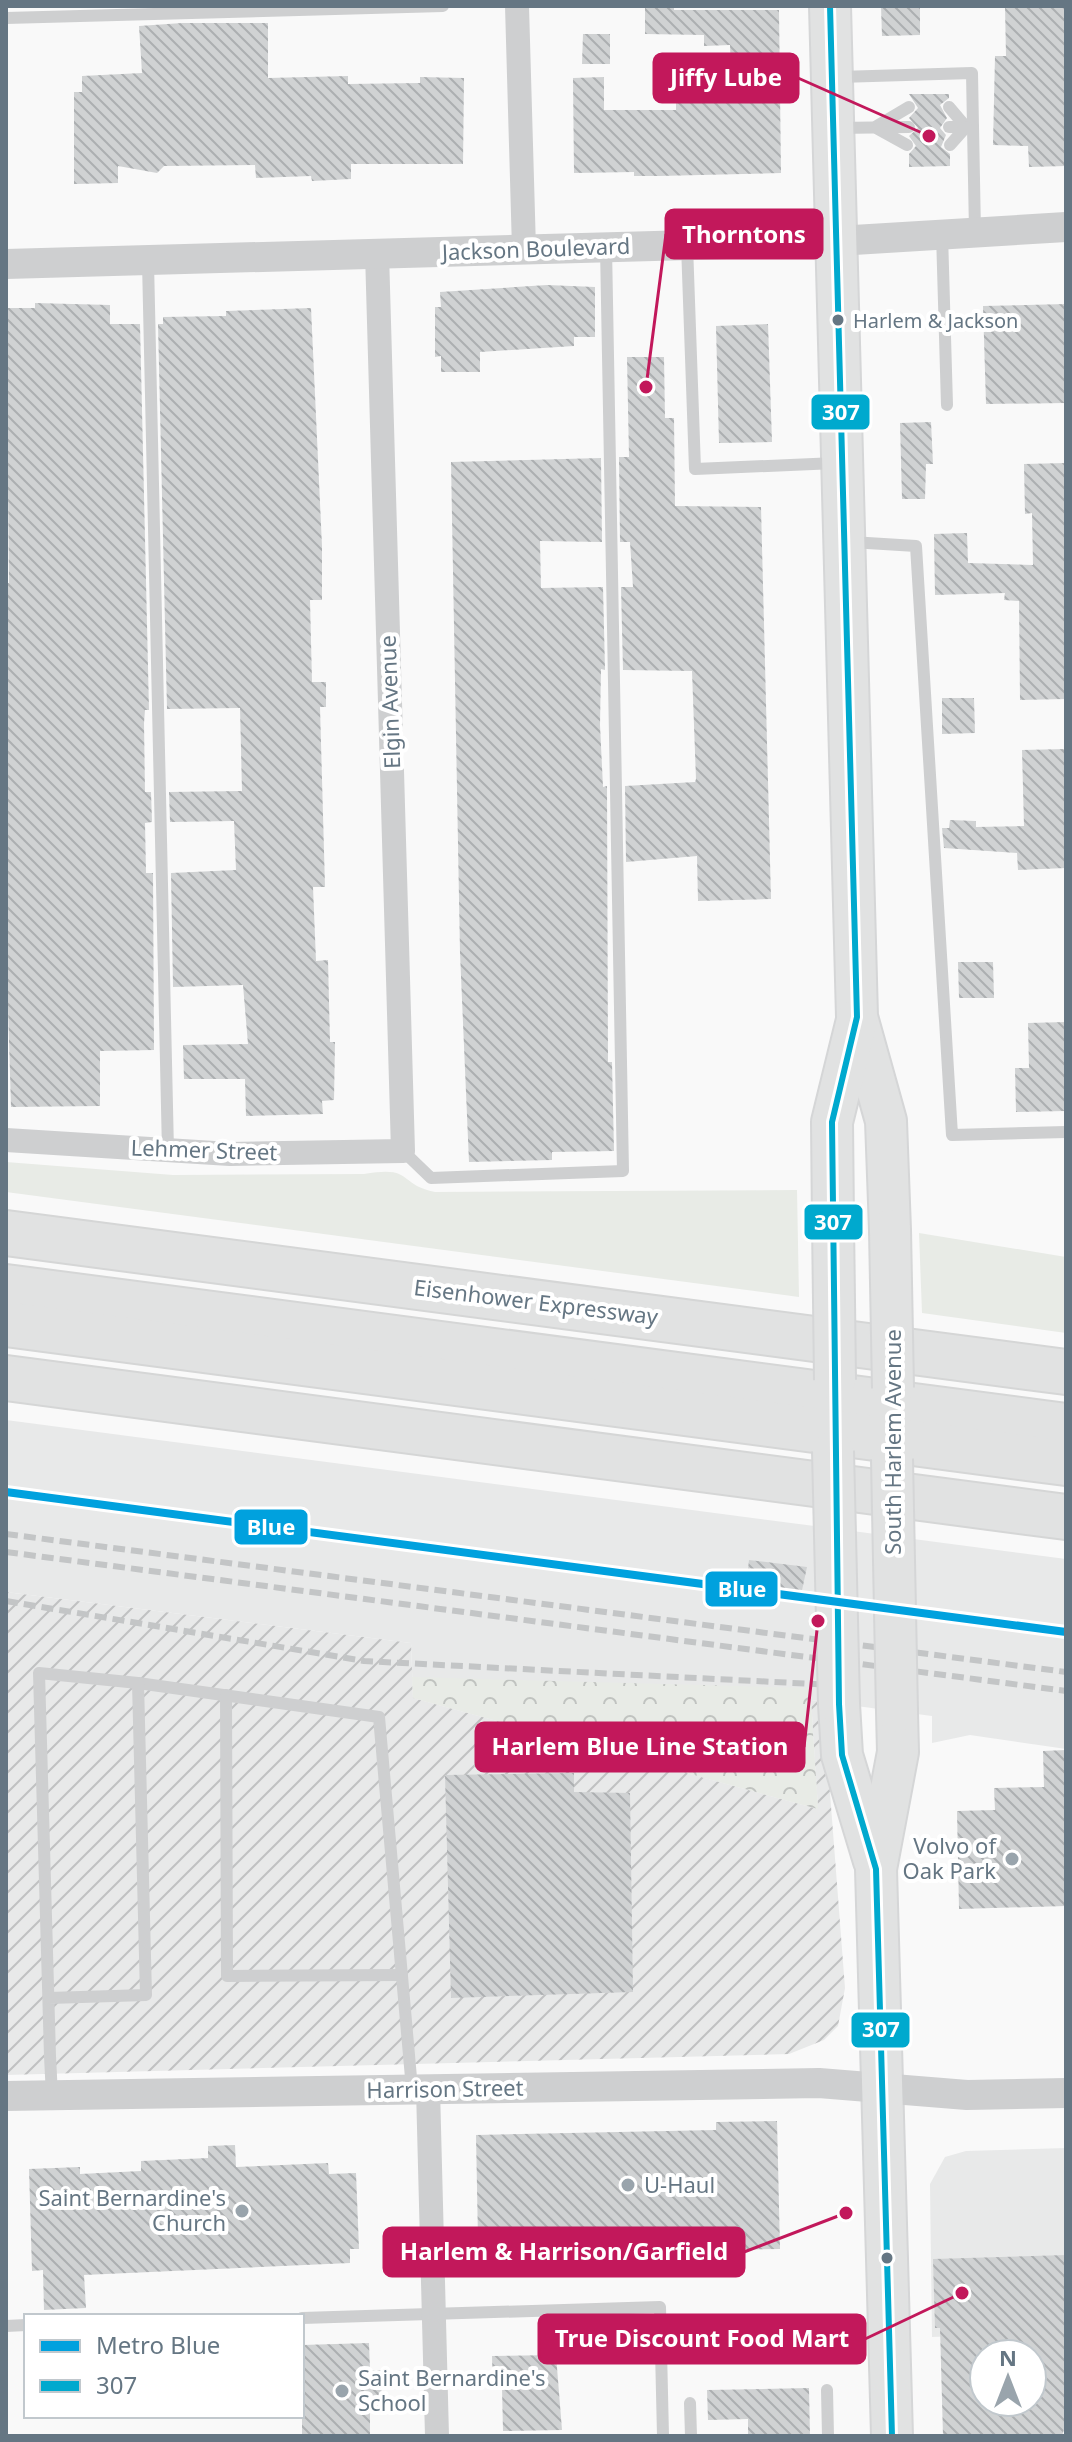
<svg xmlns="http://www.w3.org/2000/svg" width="1072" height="2442" font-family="'Noto Sans',sans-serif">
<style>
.built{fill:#e8e9e9}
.industrial{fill:url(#industrial-furrows)}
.grass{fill:#e8ebe6}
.forest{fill:url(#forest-crowns)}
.building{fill:url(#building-back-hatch);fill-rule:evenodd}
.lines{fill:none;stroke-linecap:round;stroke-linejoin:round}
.primary-casing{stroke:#d5d6d7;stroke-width:44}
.motorway-casing{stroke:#d5d6d6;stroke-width:48}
.service{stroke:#cecfd0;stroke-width:12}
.minor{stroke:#cecfd0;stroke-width:24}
.tertiary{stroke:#cecfd0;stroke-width:30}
.primary{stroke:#e1e2e2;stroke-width:40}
.motorway{stroke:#e1e2e2;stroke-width:44}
.rail{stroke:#c3c5c6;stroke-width:6;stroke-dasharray:12 6;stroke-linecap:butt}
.primary-bridge-casing{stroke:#d5d6d7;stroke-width:44;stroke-linecap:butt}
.primary-bridge{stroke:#e1e2e2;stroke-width:40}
.bus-1-casing{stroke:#fff;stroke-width:12}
.bus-1{stroke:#00a9ce;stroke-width:6}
.metro-1-casing{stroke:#fff;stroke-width:14}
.metro-1{stroke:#00a1de;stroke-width:8}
.bus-dot{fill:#657683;stroke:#fff;stroke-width:3}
.poi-dot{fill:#99a4ac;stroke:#fff;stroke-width:3}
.labels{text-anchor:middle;stroke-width:8;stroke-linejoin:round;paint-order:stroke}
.bus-label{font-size:20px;fill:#657683;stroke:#fff;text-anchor:start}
.street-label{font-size:22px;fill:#657683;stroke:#fff}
.poi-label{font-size:22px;fill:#657683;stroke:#fff;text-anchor:end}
.leader{fill:none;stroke:#c2185b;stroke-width:3}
.callout-dot{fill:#c2185b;stroke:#fff;stroke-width:3}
.callout{fill:#c2185b;stroke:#c2185b;stroke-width:3}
.callout-label{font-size:24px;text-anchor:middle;font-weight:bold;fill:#fff}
.line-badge{stroke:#fff;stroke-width:3}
.badge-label{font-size:22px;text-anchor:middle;font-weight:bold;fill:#fff}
</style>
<defs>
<pattern id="industrial-furrows" width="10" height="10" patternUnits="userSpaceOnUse" patternTransform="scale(2)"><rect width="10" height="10" fill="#e8e9e9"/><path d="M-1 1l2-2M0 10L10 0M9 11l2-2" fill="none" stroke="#c0c1c2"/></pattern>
<pattern id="forest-crowns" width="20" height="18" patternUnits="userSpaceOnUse" patternTransform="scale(2)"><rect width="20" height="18" fill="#e8ebe6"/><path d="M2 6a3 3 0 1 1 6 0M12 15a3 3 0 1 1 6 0" fill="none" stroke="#c0c3c0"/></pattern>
<pattern id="building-back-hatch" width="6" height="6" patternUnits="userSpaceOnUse" patternTransform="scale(2)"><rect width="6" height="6" fill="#d0d2d3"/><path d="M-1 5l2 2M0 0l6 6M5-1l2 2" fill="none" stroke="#acafb1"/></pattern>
</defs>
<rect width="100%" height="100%" fill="#f9f9f9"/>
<g class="built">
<polygon points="6,1420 1066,1559 1066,1749 970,1735 932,1743 932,1716 811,1700 818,1809 413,1698 411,1643 6,1592"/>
<polygon points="1066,2148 1066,2332 932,2337 930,2184 945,2157 966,2151"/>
</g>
<polygon class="industrial" points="6,1592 411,1643 413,1698 818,1809 811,1700 823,1702 845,1988 838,2026 824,2040 789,2054 6,2075"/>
<g class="grass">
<path d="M6 1162 173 1175 364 1174C414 1165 397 1184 435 1192L797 1190 799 1297 6 1192Z"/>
<polygon points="919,1233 1066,1257 1066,1333 922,1313"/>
</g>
<polygon class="forest" points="412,1677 810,1688 818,1809 413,1698"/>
<g class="building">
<polygon points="645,6 674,6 674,10 779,10 781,173 659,176 634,176 634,172 574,173 573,78 604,77 604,110 676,110 676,99 732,98 730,45 704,46 704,35 645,34"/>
<polygon points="881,6 920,6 920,35 882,36"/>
<polygon points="1005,6 1066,6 1066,166 1029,167 1028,146 993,145 995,56 1006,56"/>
<polygon points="182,23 268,23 268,78 348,76 348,84 420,83 420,77 464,78 463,164 351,164 351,179 312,181 311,176 256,178 255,165 164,166 157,173 118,166 118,183 74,184 74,92 82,92 82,76 142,73 139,26"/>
<polygon points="583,34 610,34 610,64 582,64"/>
<polygon points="909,94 949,94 949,98 940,105 947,118 940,128 946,135 941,147 950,154 950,166 909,167 909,154 916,146 909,136 918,128 909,118 918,108"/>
<polygon points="547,285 595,287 595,337 574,337 574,346 480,352 480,372 441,372 441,356 435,357 435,307 441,307 440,292"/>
<polygon points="35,303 110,305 110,324 140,324 149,710 145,710 144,723 145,792 151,792 152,822 145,823 146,873 153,873 154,1050 100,1051 100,1106 11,1107 6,942 6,583 9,583 6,308 35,308"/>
<polygon points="1066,304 1066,403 986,404 983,306"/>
<polygon points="311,308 322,546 322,600 310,600 312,682 326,682 326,707 320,707 325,887 313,887 316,961 328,960 330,1042 335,1042 334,1100 322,1101 323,1114 246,1116 245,1079 184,1079 183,1045 248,1044 243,985 173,987 171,873 236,870 234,821 170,822 169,792 242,791 240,708 167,709 158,324 163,324 163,317 226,316 226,311"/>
<polygon points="768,324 772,442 719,443 716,326"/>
<polygon points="627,357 664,357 665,418 674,418 675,506 761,507 771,899 698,901 697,856 626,862 625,786 695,782 696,779 692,671 623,670 621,587 633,587 630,542 620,542 619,457 629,457"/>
<polygon points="931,422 933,464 926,464 925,499 902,499 900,423"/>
<polygon points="601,458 602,542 540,541 541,588 603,587 605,670 601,669 600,725 603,787 607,786 608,1062 612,1062 614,1151 552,1152 552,1160 469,1162 460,953 451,462"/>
<polygon points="1066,463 1066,699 1020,700 1019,601 1004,600 1005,593 935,595 934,534 967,533 968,563 1033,565 1032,513 1025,514 1024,464"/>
<polygon points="942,698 974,698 975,733 942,734"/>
<polygon points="1066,749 1066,868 1018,870 1017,853 944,848 942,828 949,828 950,820 976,821 976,827 1024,826 1022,750"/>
<polygon points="958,962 993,962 994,998 959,998"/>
<polygon points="1066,1022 1066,1111 1016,1112 1015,1068 1029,1068 1028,1023"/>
<polygon points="749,1560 807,1567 801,1595 746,1587"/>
<polygon points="1066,1750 1066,1906 959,1909 957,1811 995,1810 994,1788 1044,1787 1043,1751"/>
<polygon points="574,1773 574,1792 630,1793 633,1992 451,1998 445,1775"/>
<polygon points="777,2121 780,2249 719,2250 719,2244 664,2246 664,2235 478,2240 476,2135 716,2130 716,2122"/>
<polygon points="235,2145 236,2167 328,2163 329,2174 356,2173 359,2249 350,2249 350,2263 84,2275 86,2308 44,2310 43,2270 32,2271 29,2169 80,2167 80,2174 141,2171 141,2161 208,2158 208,2146"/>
<path d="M1066 2255V2423L1062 2436H943L940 2328H935L933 2259ZM984 2354H1032V2402H984Z"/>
<polygon points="369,2343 370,2370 381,2370 382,2412 370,2412 370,2436 302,2436 302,2345"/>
<polygon points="556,2355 562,2430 503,2431 502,2388 493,2389 492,2356"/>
<polygon points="809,2388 810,2436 748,2436 748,2419 708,2420 707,2390"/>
</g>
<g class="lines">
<defs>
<g id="primary">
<polyline points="830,6 857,1017 886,1121 890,1230"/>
<polyline points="833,1222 832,1122 857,1020"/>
<polyline points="839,1704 842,1755 874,1861"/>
<polyline points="892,2436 876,1869 898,1752 897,1712"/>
</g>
<g id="motorway">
<polyline points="6,1233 1066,1372"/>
<polyline points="6,1287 1066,1426"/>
<polyline points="6,1324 1066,1463"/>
<polyline points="6,1378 1066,1517"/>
</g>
</defs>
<use href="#primary" class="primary-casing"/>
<use href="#motorway" class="motorway-casing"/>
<g class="service">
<polyline points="6,18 443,6"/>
<polyline points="839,77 972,73 973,127"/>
<polyline points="949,107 966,127 973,127 975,232"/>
<polyline points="877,126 909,107"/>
<polyline points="949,127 966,127"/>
<polyline points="837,128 909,127"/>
<polyline points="878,129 907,145"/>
<polyline points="950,145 966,127"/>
<polyline points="942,234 947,405"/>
<polyline points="687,245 695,469 836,463"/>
<polyline points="148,262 168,1151"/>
<polyline points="851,542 916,546 952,1135 1066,1132"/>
<polyline points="403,1151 431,1178 623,1171 606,247"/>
<polyline points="138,1683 379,1717 412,2089"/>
<polyline points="226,1695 227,1976 402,1975"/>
<polyline points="49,1998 146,1995 138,1683 39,1673 50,2056 52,2096"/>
<polyline points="302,2318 660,2307 663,2436"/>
<polyline points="6,2326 26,2325"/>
<polyline points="827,2390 828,2436"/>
<polyline points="690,2403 691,2436"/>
</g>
<g class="minor">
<polyline points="517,6 524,249"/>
<polyline points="6,1140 230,1154 403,1151 377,253"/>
<polyline points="428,2089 437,2436"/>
</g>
<g class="tertiary">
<polyline points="6,264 837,241 1066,227"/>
<polyline points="6,2096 819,2083 967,2095 1066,2093"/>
</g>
<use href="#primary" class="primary"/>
<use href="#motorway" class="motorway"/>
<g class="rail">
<polyline points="6,1534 1066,1672"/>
<polyline points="6,1552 1066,1691"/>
<polyline points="6,1601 364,1661 853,1686"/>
</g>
<defs>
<g id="primary-bridge">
<polyline points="833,1222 835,1380"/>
<polyline points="890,1230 893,1388"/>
<polyline points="833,1451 839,1704"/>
<polyline points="892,1459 897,1712"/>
</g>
</defs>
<use href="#primary-bridge" class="primary-bridge-casing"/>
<use href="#primary-bridge" class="primary-bridge"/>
<defs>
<polyline id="bus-1" points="830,6 857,1017 832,1122 839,1704 842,1755 876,1869 892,2436"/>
</defs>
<use href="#bus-1" class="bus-1-casing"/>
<use href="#bus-1" class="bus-1"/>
<defs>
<polyline id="metro-1" points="6,1492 1066,1632"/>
</defs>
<use href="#metro-1" class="metro-1-casing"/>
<use href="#metro-1" class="metro-1"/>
</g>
<g class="bus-dot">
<circle cx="838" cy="320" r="7"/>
<circle cx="887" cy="2258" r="7"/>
</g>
<g class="poi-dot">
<circle cx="1012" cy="1859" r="8"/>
<circle cx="628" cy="2185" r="8"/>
<circle cx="242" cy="2211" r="8"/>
<circle cx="342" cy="2391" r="8"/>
</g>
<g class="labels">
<g class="bus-label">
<text x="853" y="328">Harlem &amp; Jackson</text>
</g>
<g class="street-label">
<text transform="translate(536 249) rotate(-2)" y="8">Jackson Boulevard</text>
<text transform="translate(390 702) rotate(-92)" y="8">Elgin Avenue</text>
<text transform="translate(204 1150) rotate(2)" y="8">Lehmer Street</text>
<text transform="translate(536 1302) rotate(7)" y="8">Eisenhower Expressway</text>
<text transform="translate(893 1442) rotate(-90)" y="8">South Harlem Avenue</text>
<text transform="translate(445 2089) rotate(-1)" y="8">Harrison Street</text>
</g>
<g class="poi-label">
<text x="996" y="1854">Volvo of<tspan x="996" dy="25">Oak Park</tspan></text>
<text x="644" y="2193" text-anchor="start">U-Haul</text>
<text x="226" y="2206">Saint Bernardine's<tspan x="226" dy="25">Church</tspan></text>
<text x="358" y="2386" text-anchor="start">Saint Bernardine's<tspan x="358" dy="25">School</tspan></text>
</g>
</g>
<path class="leader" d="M929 136L798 78M646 387L666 234M818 1621L804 1747M846 2213L744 2252M962 2293L865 2339"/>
<g class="callout-dot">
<circle cx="929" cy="136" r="8"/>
<circle cx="646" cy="387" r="8"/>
<circle cx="818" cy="1621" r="8"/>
<circle cx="846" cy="2213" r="8"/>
<circle cx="962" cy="2293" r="8"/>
</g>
<g class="callout">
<rect x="654" y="54" width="144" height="48" rx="8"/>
<rect x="666" y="210" width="156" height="48" rx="8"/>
<rect x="476" y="1723" width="328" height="48" rx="8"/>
<rect x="384" y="2228" width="360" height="48" rx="8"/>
<rect x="539" y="2315" width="326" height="48" rx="8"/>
</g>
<g class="callout-label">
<text x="726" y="86">Jiffy Lube</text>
<text x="744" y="243">Thorntons</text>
<text x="640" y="1755">Harlem Blue Line Station</text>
<text x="564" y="2260">Harlem &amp; Harrison/Garfield</text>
<text x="702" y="2347">True Discount Food Mart</text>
</g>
<g class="line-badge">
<rect x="810" y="393" width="61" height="38" rx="8" fill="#00a9ce"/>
<rect x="803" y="1203" width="61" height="38" rx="8" fill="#00a9ce"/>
<rect x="233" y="1508" width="76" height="38" rx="8" fill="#00a1de"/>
<rect x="704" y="1570" width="75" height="38" rx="8" fill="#00a1de"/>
<rect x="850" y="2011" width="61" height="38" rx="8" fill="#00a9ce"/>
</g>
<g class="badge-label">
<text x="841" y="420">307</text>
<text x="833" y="1230">307</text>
<text x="271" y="1535">Blue</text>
<text x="742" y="1597">Blue</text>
<text x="881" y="2037">307</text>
</g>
<rect width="1072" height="2442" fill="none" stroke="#657683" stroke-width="16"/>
<rect x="24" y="2314" width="280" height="104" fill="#ffffff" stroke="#c1c8cd" stroke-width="2"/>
<rect x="40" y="2340" width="40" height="12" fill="#00a1de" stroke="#c1c8cd" stroke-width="2"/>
<text x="96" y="2354" font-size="24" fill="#657683">Metro Blue</text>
<rect x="40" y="2380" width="40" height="12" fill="#00a9ce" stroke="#c1c8cd" stroke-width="2"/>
<text x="96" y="2394" font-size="24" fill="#657683">307</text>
<g transform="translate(1008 2378)"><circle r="38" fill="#ffffff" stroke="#c1c8cd" stroke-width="2"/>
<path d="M0-6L14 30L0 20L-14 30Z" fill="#99a4ac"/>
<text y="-12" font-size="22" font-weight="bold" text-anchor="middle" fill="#657683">N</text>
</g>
</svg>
